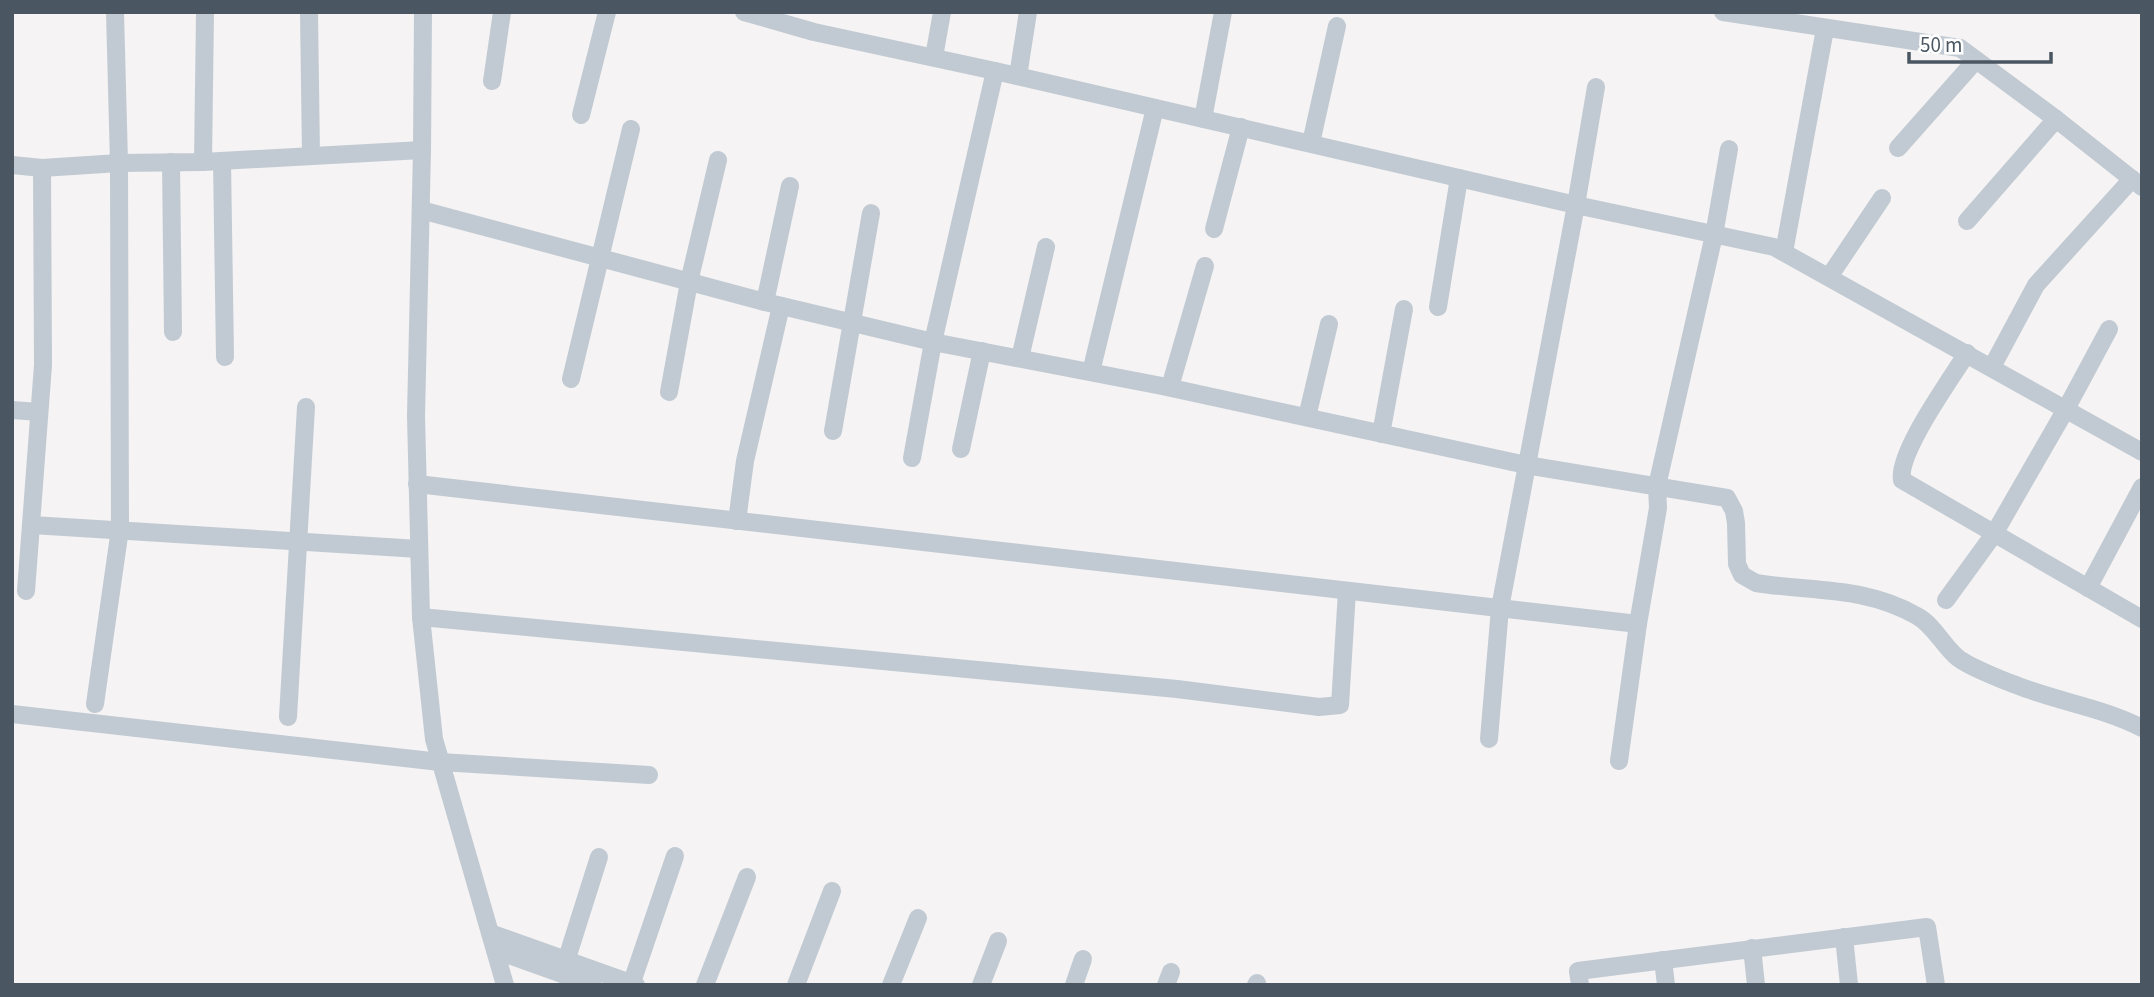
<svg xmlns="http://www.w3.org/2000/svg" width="2154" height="997" font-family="'Source Sans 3',sans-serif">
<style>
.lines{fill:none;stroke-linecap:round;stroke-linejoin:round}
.minor{stroke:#c1cad2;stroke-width:18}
</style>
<rect width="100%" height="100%" fill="#f5f3f3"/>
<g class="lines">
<g class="minor">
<polyline points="309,12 311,156"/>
<polyline points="423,12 422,150 416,416 421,617 434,739 505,985"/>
<polyline points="744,12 814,32 995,71 1576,205 1774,247 2142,452"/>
<polyline points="1723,12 1960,48 2056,119 2142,187"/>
<polyline points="934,57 942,12"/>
<polyline points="1018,76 1028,12"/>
<polyline points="492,81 502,12"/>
<polyline points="581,115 607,12"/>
<polyline points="1203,119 1223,12"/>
<polyline points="1311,143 1337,26"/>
<polyline points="1898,148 1976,60"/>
<polyline points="222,161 225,357"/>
<polyline points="171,162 173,332"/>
<polyline points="203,162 205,12"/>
<polyline points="12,165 42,168 119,163 203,162 422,150"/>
<path d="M421 210 765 302 933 342 1162 386 1526 465 1727 498 1734 511 1736 523 1737 564 1742 575 1756 583C1813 592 1865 586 1917 616 1934 625 1943 646 1958 658 1968 666 2002 680 2016 685 2058 702 2101 707 2142 728"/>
<polyline points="1967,221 2056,119"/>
<polyline points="1214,229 1241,127"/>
<polyline points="1784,252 1825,29"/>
<polyline points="1829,277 1882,198"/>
<polyline points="765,302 790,186"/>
<polyline points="1438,307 1459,178"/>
<path d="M1967 353C1951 379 1897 453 1902 480L2142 619"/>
<polyline points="1020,358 1046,247"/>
<polyline points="1992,367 2036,285 2132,179"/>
<polyline points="1091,372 1155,108"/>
<polyline points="571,379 631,129"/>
<polyline points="1170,387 1205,266"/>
<polyline points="669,392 689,282 718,160"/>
<polyline points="12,410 39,412"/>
<polyline points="1307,417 1329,324"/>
<polyline points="833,431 871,213"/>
<polyline points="1381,434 1404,309"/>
<polyline points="961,449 982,351"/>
<polyline points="912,458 933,342 995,71"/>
<polyline points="417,484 1638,624"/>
<polyline points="737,521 745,461 781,306"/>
<polyline points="32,525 419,549"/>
<polyline points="2088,588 2142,487"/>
<polyline points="26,591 43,365 42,168"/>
<polyline points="1946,600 1994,534 2066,409 2109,329"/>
<polyline points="421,617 1177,689 1319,707 1340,705 1347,591"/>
<polyline points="95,704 120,529 119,163 115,12"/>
<polyline points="12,714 440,762 649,775"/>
<polyline points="288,717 306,407"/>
<polyline points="1489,739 1500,608 1576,205 1596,87"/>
<polyline points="1619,761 1638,624 1658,508 1657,486 1714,235 1729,149"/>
<polyline points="490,933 636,985"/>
<polyline points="1844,937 1849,985"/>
<polyline points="1752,948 1756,985"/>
<polyline points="495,950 593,985"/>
<polyline points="1663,960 1666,985"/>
<polyline points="562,974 599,857"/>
<polyline points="631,985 675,856"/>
<polyline points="705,985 747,877"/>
<polyline points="796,985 832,891"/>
<polyline points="891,985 918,918"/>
<polyline points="981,985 998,941"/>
<polyline points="1074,985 1083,959"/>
<polyline points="1166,985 1171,972"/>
<polyline points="1256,985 1257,983"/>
<polyline points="1580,985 1578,971 1927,927 1936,985"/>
</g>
</g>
<rect width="2154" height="997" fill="none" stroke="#4a5661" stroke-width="28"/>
<path d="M1909 52v10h142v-10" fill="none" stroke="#4a5661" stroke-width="3.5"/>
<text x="1920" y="52" font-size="21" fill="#4a5661" stroke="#ffffff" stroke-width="5" paint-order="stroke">50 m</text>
</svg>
